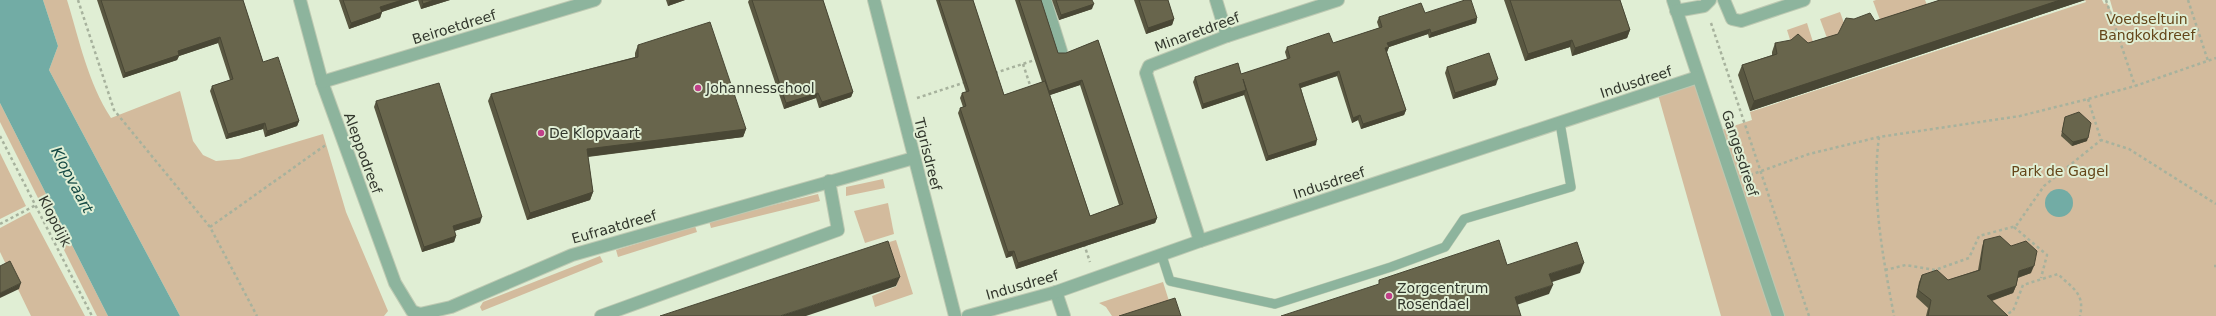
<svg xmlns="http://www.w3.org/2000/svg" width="2216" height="316" font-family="'DejaVu Sans',sans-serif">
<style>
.green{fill:#d3bb9d}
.water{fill:#72aca5}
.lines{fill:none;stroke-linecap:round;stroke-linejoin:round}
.lane-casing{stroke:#bdc9b2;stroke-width:10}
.street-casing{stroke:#bdc9b2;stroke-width:14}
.path{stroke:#a7b29d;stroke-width:2.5;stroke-dasharray:3 3;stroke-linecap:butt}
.lane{stroke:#8db49d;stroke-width:9}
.street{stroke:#8db49d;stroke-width:12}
.wall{fill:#595741;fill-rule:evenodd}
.shaded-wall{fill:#494735}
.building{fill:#68654c;stroke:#494735}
.poi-dot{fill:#c04089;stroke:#e0eed4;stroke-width:1.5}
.labels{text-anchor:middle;stroke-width:4;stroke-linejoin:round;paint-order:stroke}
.park-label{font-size:14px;fill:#644619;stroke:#e0eed4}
.street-label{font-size:14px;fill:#31362c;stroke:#e0eed4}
.poi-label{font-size:14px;fill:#31362c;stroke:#e0eed4;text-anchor:start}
.water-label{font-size:15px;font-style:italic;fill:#134843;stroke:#e0eed4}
</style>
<rect width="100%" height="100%" fill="#e0eed4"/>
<g class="green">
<path d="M43 0H67C79 39 88 83 111 118L180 91 193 141 203 155 216 161 239 159 323 134 346 212 388 311 384 316H180L49 70 58 46Z"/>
<polygon points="1876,0 1925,0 1930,12 1883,28 1873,1"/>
<polygon points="2085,0 2102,0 2104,4 2107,3 2116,21 2110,0 2216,0 2216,316 1721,316 1657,91 1698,77 1718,131 1752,120 1750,112 2086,2"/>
<polygon points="1840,12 1847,31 1827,38 1820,19"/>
<polygon points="1807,23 1813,42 1793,49 1787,30"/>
<polygon points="0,103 108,316 97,316 0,122"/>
<polygon points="0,153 26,206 0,219"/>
<polygon points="883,179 885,188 846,196 846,187"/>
<polygon points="818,194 820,201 711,228 709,221"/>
<polygon points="888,203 894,234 865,243 854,211"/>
<polygon points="30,212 85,316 31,316 0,252 0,228"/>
<polygon points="695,226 697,232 618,257 616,250"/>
<polygon points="896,240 913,294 875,307 872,296 897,286 884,250 847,255"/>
<polygon points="600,256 603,262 482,311 480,307 483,302"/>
<polygon points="1163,282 1169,301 1123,316 1112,316 1106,307 1099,303"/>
</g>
<g class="water">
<polygon points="0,0 43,0 58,46 49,70 180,316 108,316 0,103"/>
<circle cx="2059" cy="203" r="14"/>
</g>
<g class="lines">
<defs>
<polyline id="lane" points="1162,256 1170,281 1275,304 1391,267 1445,247 1464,219 1571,187 1560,123"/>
<g id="street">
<polyline points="300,0 322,82 395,283 412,311 420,314 451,307 572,255 914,158"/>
<polyline points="874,0 955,316"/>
<polyline points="1045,0 1061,51"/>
<polyline points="1216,0 1227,36"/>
<polyline points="1673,0 1778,316"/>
<polyline points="1724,0 1732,19 1741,21 1804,0"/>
<polyline points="1676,11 1704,6 1710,0"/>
<polyline points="322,82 595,0"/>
<polyline points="1200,241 1146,73 1149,66 1227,36 1338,0"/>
<polyline points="1056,292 1064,316"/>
<polyline points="601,316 838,230 829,181"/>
<polyline points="968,316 1056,292 1200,241 1698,77"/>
</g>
</defs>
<use href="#lane" class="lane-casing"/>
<use href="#street" class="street-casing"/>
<g class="path">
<polyline points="78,0 114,110 210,227 257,316"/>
<polyline points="2106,0 2135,86"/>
<polyline points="2188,0 2208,61"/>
<polyline points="1711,23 1809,316"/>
<polyline points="1023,64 1031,88"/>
<polyline points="995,73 1038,59"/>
<polyline points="917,98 966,82"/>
<polyline points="2088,99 2101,140 2129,149 2216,204"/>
<polyline points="0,136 92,316"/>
<path d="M1879 137C1871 197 1883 257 1894 316"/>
<polyline points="1750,175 1809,154 1879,137 2020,116 2088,99 2135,86 2216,58"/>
<polyline points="0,224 36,205"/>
<polyline points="210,227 327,144"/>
<polyline points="2014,227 2047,255 2041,278"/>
<polyline points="1084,244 1090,262"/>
<polyline points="2214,266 2216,266"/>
<polyline points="1885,270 1906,265 1935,270 1969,258 1979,236 2016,226 2044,186 2101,140"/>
<path d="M2003 316 2013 311 2023 285 2058 274C2073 289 2085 293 2080 316"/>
</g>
<use href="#lane" class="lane"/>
<use href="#street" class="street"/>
</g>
<g class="wall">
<polygon points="97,0 243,0 263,62 299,121 297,126 265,137 263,129 226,139 210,91 212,86 230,80 218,43 179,56 177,60 123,78"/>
<polygon points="339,0 418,0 382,12 380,18 349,29"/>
<polygon points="418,0 450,0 421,9"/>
<polygon points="666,0 685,0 668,6"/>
<polygon points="749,0 823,0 853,92 851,97 819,108 816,98 784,109 748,2"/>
<path d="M936 0H973L1004 95 1042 82 1015 0H1041L1058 53H1066L1098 40 1157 218 1155 223 1016 269 1012 256 1006 258 958 113 960 108 963 107 960 98 962 93 966 92ZM1080 85 1119 205 1090 216 1050 95Z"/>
<polygon points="1052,0 1092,0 1092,9 1059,20"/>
<polygon points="1134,0 1168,0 1174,19 1172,25 1146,34"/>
<polygon points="1504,0 1620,0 1630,30 1627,38 1572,56 1570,47 1525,61"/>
<polygon points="1940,0 2085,0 1750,111 1738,75 1742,65 1772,55 1772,52 1775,43 1808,43 1838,34 1854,19 1875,21"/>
<polygon points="1425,13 1477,18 1476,23 1429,38 1428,34 1389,47 1387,52 1406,110 1404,115 1361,129 1358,120 1352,123 1337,76 1301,88 1316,145 1266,161 1244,95 1202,109 1193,82 1195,77 1241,74 1287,59 1285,52 1287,47 1333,43 1379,28 1377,22 1379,17"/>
<polygon points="638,45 746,129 743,137 588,157 593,192 590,200 527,220 488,101 491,94 635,57 635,53"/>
<polygon points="1447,67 1496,85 1453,99 1445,73"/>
<polygon points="376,101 480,223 454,231 456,236 454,242 422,252 374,107"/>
<polygon points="2065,117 2087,141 2072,146 2061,136"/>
<polygon points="1984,240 2031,273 2018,278 2016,286 2013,293 1992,301 2008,316 1926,316 1928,308 1916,297 1919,282 1922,275 1948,280 1978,270 1982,247"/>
</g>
<g class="shaded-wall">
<polygon points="402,0 418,0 378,13 380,7"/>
<polygon points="434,0 450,0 421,9 423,4"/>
<polygon points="670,0 685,0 668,6"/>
<polygon points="2060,0 2085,0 1750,111 1754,101"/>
<polygon points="1094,4 1092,9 1059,20 1061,15"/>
<polygon points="382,12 380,18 349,29 351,23"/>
<polygon points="1477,18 1476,23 1429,38 1431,33"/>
<polygon points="1174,19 1172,25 1146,34 1148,28"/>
<polygon points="1430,29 1428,34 1389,47 1387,52 1384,53 1387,43"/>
<polygon points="1630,30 1627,38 1572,56 1575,48"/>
<polygon points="220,37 218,43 179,56 177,60 123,78 125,73 178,51"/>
<polygon points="1572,40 1570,47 1525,61 1528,54"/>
<polygon points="1339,71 1337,76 1297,89 1299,84"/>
<polygon points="1498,79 1496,85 1453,99 1455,93"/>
<polygon points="1082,80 1080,85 1047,96 1049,91"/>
<polygon points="1246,90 1244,95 1202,109 1203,104"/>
<polygon points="853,92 851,97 819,108 822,102"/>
<polygon points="818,93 816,98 784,109 786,103"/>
<polygon points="1406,110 1404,115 1361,129 1363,124"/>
<polygon points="1360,115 1358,120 1352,123 1353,118"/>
<polygon points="299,121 297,126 265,137 267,131"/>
<polygon points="265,123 263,129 226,139 228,134"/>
<polygon points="746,129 743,137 584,157 587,149"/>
<polygon points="2088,138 2087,141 2072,146 2073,142"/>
<polygon points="1317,140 1316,145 1266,161 1268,156"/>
<polygon points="593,192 590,200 527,220 530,213"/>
<polygon points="482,217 480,223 451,232 453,226"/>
<polygon points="1157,218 1155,223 1016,269 1018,263"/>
<polygon points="456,236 454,242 422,252 424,247"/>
<polygon points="1014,251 1012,256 1006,258 1008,252"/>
<polygon points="1584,263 1580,273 1546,284 1549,274"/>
<polygon points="2034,266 2031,273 2016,278 2019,271"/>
<polygon points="900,277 896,286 806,316 780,316"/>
<polygon points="21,283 19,289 0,298 0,293"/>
<polygon points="1553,285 1549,294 1511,307 1515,297"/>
<polygon points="2016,286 2013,293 1984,303 1987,296"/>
</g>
<g class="building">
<polygon points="101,0 243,0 263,62 278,57 299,121 267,131 265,123 228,134 212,86 233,79 220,37 178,51 179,55 125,73"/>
<polygon points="343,0 402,0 380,7 382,12 351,23"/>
<polygon points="422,0 434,0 423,4"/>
<polygon points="752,0 823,0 853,92 822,102 818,93 786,103"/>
<polygon points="939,0 973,0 1004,95 1045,81 1090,216 1123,204 1082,80 1049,91 1019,0 1041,0 1058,53 1066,53 1098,40 1157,218 1018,263 1014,251 1008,252 960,108 966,106 962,93 969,91"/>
<polygon points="1056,0 1092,0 1094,4 1061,15"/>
<polygon points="1139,0 1168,0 1174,19 1148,28"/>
<polygon points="1465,0 1471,0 1477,18 1431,33 1430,29 1387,43 1389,47 1385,48 1406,110 1363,124 1360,115 1353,118 1339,71 1299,84 1317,140 1268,156 1243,79 1246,90 1203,104 1195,77 1238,63 1241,74 1290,58 1287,47 1329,33 1333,43 1382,27 1379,17 1421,3 1425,13"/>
<polygon points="1510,0 1620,0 1630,30 1575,48 1572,40 1528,54"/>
<polygon points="1940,0 2060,0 1754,101 1742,65 1777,54 1775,43 1791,40 1798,34 1808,43 1838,34 1846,18 1854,19 1870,13 1875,21"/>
<polygon points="710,22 746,129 587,149 593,192 530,213 491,94 638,57 638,45"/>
<polygon points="1489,53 1498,79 1455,93 1447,67"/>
<polygon points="439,83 482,217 453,226 456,236 424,247 376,101"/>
<polygon points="2079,112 2091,123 2088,138 2073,142 2062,132 2065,117"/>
<polygon points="2000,236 2011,246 2026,241 2037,251 2034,266 2019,271 2016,286 1987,296 2008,316 1928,316 1931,300 1918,290 1922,275 1937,270 1948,280 1980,270 1984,240"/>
<polygon points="1499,240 1507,265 1577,242 1584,263 1549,274 1553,285 1515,297 1521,316 1281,316 1379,284 1379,280"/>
<polygon points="888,241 900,277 780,316 660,316"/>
<polygon points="10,261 21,283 0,293 0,266"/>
<polygon points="1175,298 1181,316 1119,316"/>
</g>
<g class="poi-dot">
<circle cx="698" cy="88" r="4"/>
<circle cx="541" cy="133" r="4"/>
<circle cx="1389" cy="296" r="4"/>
</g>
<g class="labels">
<g class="park-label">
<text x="2147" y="24">Voedseltuin<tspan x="2147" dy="16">Bangkokdreef</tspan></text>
<text x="2060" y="176">Park de Gagel</text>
</g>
<g class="street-label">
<text transform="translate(454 27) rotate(-17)" y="5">Beiroetdreef</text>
<text transform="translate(1197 32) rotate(-20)" y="5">Minaretdreef</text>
<text transform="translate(1636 82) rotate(-18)" y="5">Indusdreef</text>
<text transform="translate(363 153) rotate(70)" y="5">Aleppodreef</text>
<text transform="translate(1740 153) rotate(72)" y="5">Gangesdreef</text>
<text transform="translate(928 154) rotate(76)" y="5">Tigrisdreef</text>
<text transform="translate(1329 183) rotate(-18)" y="5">Indusdreef</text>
<text transform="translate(55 221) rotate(63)" y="5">Klopdijk</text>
<text transform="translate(614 227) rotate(-16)" y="5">Eufraatdreef</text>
<text transform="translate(1022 285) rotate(-16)" y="5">Indusdreef</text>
</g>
<g class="poi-label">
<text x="706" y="93">Johannesschool</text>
<text x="549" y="138">De Klopvaart</text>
<text x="1397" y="293">Zorgcentrum<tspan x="1397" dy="16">Rosendael</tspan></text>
</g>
<g class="water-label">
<text transform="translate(72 180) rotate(62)" y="5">Klopvaart</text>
</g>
</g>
</svg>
